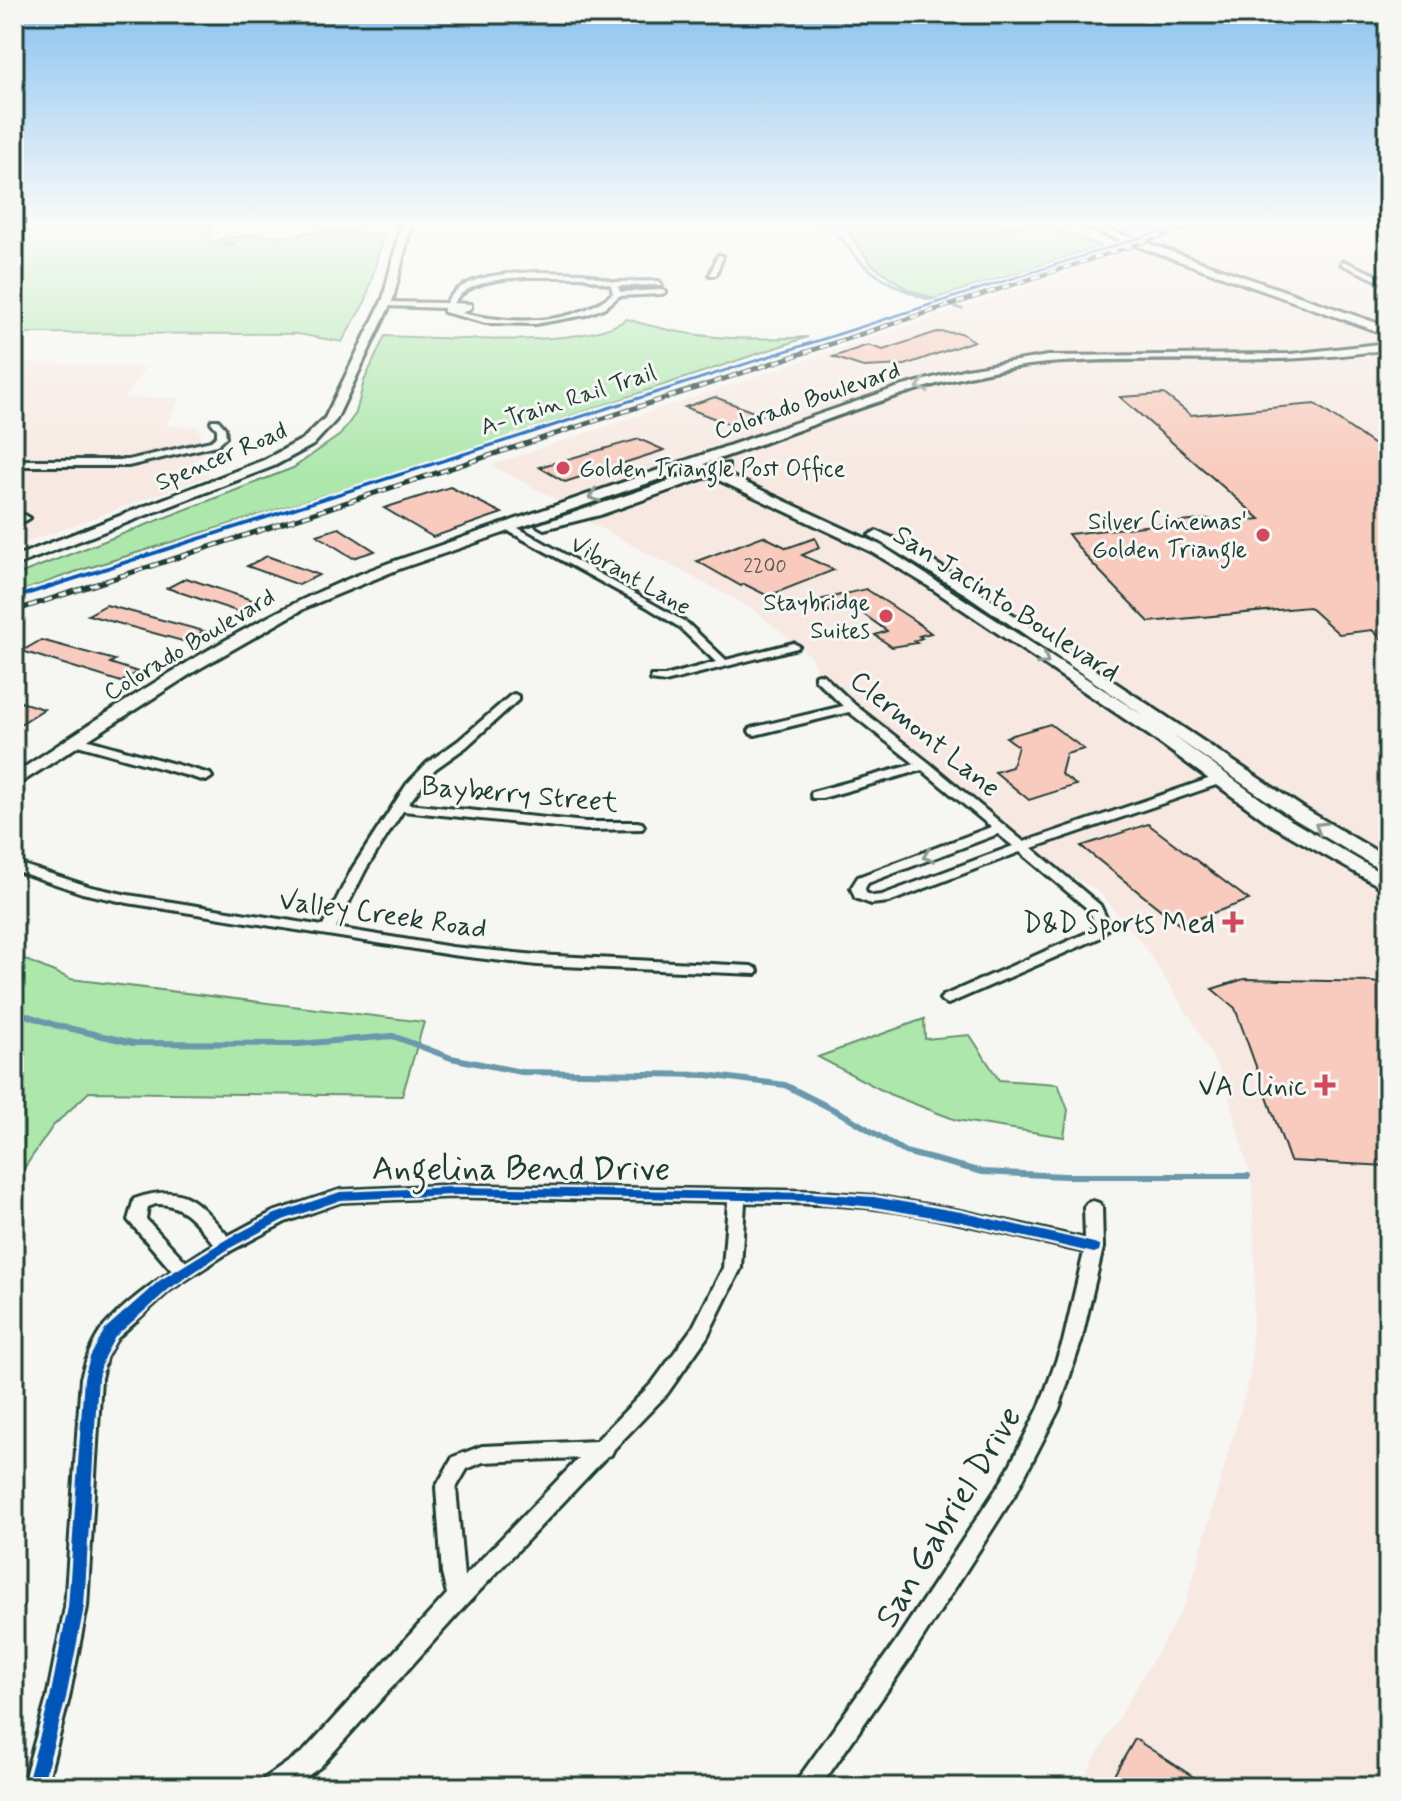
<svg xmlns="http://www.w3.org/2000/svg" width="1402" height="1801" font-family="Mynerve,sans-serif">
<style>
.built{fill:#f7e9e2}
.green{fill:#ade7ac;stroke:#669270;stroke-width:2}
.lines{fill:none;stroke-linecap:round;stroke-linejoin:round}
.stream-far1{stroke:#6999ab;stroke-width:3}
.stream{stroke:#6999ab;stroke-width:6}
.building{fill:#f9cbbe;stroke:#1f3d34;stroke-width:2}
.street-casing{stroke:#1f3d34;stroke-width:6}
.secondary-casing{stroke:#1f3d34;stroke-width:6}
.highway-casing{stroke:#1f3d34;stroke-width:6}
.street{fill:#f6f6f2;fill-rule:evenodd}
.secondary{fill:#f6f6f2;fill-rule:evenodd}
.highway{fill:#f6f6f2;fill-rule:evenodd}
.rail-casing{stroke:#1f3d34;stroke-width:5}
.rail{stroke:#f6f6f2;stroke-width:3;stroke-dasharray:8;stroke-linecap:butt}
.cycleway-casing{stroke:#f6f6f2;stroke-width:5}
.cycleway{fill:#0057b8;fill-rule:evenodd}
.oneway{stroke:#8a9a93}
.poi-dot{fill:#d1495b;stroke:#f6f6f2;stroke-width:3}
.labels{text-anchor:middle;stroke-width:6;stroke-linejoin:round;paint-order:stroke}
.far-number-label{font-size:20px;fill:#566056}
.far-street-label{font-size:24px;fill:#1f3d34;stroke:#f6f6f2}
.far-poi-label{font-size:24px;fill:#1f3d34;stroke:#f6f6f2;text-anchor:end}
.street-label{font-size:28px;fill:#1f3d34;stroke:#f6f6f2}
.poi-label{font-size:28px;fill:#1f3d34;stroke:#f6f6f2;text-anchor:end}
.near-street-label{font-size:34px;fill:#1f3d34;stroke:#f6f6f2}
</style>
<rect width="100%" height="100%" fill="#f6f6f2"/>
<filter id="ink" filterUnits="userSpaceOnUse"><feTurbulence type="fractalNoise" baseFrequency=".0125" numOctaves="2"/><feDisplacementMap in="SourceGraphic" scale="16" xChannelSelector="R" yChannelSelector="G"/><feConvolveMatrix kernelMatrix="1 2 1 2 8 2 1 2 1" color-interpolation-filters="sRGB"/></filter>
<g filter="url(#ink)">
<g class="built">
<polygon points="1084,225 1195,225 1138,244"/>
<polygon points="1217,225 1388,225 1388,1787 1078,1787 1186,1603 1250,1376 1255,1271 1252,1184 1225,1081 1195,1025 1143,944 1098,891 1022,847 819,677 811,657 753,609 591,523 565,504 491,465 1140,248"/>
<polygon points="14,362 145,367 125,398 179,398 166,426 198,427 206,452 184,469 211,475 14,547"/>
</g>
<g class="green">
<polygon points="14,225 213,225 208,236 213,243 235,245 218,239 257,235 300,237 299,234 319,231 387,234 375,235 383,237 366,300 342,342 298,334 14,333"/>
<polygon points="814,225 1044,225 1101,246 935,299 907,289 871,264 846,230 839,226"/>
<path d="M626 319C692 339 739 341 808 337L448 457 75 572 14 594V576L293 468 340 435 356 413 364 381 385 336C437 337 588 350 626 319Z"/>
<polygon points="14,955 71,979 424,1022 402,1096 89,1092 53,1126 14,1183"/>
<polygon points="924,1019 925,1039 970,1035 999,1080 1058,1084 1068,1110 1064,1137 956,1120 889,1094 818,1057"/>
</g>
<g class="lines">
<path class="stream-far1" d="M823 225C842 234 849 252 864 265 892 289 927 300 962 309"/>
<polyline class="stream" points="14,1011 55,1025 133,1043 298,1044 393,1036 451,1058 521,1072 707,1075 785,1085 848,1117 905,1152 983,1172 1064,1176 1248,1176"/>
</g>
<g class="building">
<polygon points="937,332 961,333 974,341 905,365 863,367 833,357 868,345 883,350"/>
<polygon points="1164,394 1191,415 1315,404 1383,451 1388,450 1388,645 1372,630 1339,634 1309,607 1149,622 1086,557 1068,534 1210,519 1216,524 1260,519 1120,397"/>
<polygon points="715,397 761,415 731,425 685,407"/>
<polygon points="639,439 664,450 565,482 539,467"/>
<polygon points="450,487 502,513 433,537 384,508"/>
<polygon points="339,528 375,551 353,558 317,535"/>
<polygon points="763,536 787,548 815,538 819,548 802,555 834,570 768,596 744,584 741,586 697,561"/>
<polygon points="267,556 311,572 319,575 299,585 247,566"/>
<polygon points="186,578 258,602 239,612 167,588"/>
<polygon points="866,589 915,621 931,633 919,636 922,638 914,641 917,643 892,647 875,635 887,631 852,606 830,612 815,601"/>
<polygon points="106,605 204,631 186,642 88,615"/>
<polygon points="41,640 115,660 110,663 138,672 121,682 22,651"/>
<polygon points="14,700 44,709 14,728"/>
<polygon points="1050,724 1084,749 1066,754 1061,774 1076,785 1029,800 995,772 1012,767 1018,746 1006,737"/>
<polygon points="1148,824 1249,900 1180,925 1081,846"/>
<polygon points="1244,979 1372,982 1388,985 1388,1166 1290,1161 1235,1008 1212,989"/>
<polygon points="1135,1739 1209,1787 1107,1787"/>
</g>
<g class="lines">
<defs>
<g id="street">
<polygon points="718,255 723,256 716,275 710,275"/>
<polygon points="1343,261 1388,280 1388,285 1341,264"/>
<path d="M536 272 583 273 614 282 659 281 662 285 618 286 620 292 662 290 666 292 662 294 619 296 606 307 586 315 535 324 486 323 444 312V308L385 306 381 304 385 302 446 303C462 274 507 274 536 272ZM525 277H583L611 285 613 293C573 326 514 324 466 314L462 313 471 308V304L453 303C468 281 500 279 525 277Z"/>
<polygon points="212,420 218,420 225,428 226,437 217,445 128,466 14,466 14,460 128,460 211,441 217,436 217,429 211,422"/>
<polygon points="14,515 25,515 30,518 25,521 14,521"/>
<polygon points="510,528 518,528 687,623 726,660 793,643 799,646 797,648 665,682 651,680 651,676 665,676 716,662 679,627 647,607 510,532"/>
<path d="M819 674 823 675 855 705 928 762 1024 842 1217 776H1225L1227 779 1225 782 1032 848 1100 905 1110 926 1099 938 948 1004 943 1002 940 999 943 996 1089 932 1096 925 1089 910 1020 852 889 902 871 904 855 898 851 888 858 877 991 827 922 770 822 798H812L811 795 812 792 915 764 849 712 755 735 751 734 749 731 751 728 843 706 815 679V675ZM998 834 1013 846 882 895 873 896 866 893 865 888 868 883Z"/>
<polygon points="514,694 518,696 518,700 466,747 435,769 408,804 586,822 637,822 642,823 644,826 642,829 586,830 403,811 366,869 336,928 452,947 537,955 751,966 756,968 758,971 756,974 537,965 452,955 128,903 82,893 14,870 14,862 91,887 128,895 323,926 352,869 407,784 427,763 458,741 510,696"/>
<polygon points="78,737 210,774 212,777 206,781 74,744 72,741"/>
<path d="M452 1185 810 1191 874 1196 961 1211 1085 1239 1084 1207 1087 1203 1093 1201 1099 1203 1102 1207 1103 1248 1081 1342 1059 1409 1017 1491 912 1655 820 1787H794L798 1779 896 1641 1003 1479 1039 1408 1063 1342 1084 1252C1015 1236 945 1217 874 1208 831 1203 788 1203 745 1202L741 1268 707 1337 667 1394 614 1449 611 1455 607 1456 467 1604 320 1767 292 1787H260L264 1779 304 1751 447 1594 442 1574 436 1487 453 1457 482 1446 596 1441 653 1382 693 1327 723 1268 728 1202 452 1197 341 1202 285 1222 232 1250 170 1290 117 1338 106 1357 101 1378 87 1607 69 1698 46 1787H22L47 1698 65 1607 81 1378C86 1361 92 1341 104 1327 120 1308 151 1284 172 1271L128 1220 134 1199C185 1182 196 1200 228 1236L273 1212 340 1190ZM156 1204C184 1203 197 1224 214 1244L186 1262 146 1219 148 1207ZM579 1458 464 1577 456 1488 467 1469 483 1462Z"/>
</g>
<g id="secondary">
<polygon points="401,225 411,225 393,299 336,420 313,445 274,466 14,566 14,557 264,460 303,439 325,418 383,299"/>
<path d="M1388 343V349C1273 368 1163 354 1048 363 929 374 817 426 704 464L711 467 728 464V470L722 472 882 546 1144 716 967 595 869 535 876 531 907 544 1305 809 1388 858V872L1381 870 1291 817 1172 735 1287 818 1388 877V891L1273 826 1150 736 925 584 872 552 710 476 600 515 544 529 537 525 699 471 695 467 399 569 307 607 197 670 14 787V774C135 695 252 613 389 563L896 388 966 369 1048 356 1291 354Z"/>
</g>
<polygon id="highway" points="1078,225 1095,225 1388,327 1388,335"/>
</defs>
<use href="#street" class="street-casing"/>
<use href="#secondary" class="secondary-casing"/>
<use href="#highway" class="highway-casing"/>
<use href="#street" class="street"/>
<use href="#secondary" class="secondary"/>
<use href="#highway" class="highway"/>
<defs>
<polyline id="rail" points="14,611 1195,225"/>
</defs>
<use href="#rail" class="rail-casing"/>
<use href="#rail" class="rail"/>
<defs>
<g id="cycleway">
<polygon points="1176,225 1183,225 14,600 14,596"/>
<polygon points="452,1187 810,1193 874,1197 961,1212 1094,1243 1099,1245 1100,1248 1099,1251 1094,1253 961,1222 874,1207 810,1201 452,1195 341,1200 283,1220 230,1248 169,1289 115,1337 104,1357 98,1378 84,1607 66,1698 42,1787 26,1787 50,1698 68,1607 84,1378 90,1357 105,1329 159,1281 222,1242 275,1214 340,1192"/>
</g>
</defs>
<use href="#cycleway" class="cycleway-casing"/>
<use href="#cycleway" class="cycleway"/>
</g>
<defs><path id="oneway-chevron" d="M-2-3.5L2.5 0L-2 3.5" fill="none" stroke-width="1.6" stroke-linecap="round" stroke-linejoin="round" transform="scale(2)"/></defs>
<g class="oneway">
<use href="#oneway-chevron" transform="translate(922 386) rotate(164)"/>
<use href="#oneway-chevron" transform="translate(594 496) rotate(161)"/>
<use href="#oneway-chevron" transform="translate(1044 660) rotate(33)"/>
<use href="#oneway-chevron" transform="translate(1320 827) rotate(-149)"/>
<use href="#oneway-chevron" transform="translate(928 856) rotate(159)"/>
</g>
</g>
<linearGradient id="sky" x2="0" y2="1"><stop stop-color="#89c2f0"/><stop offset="0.47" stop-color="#fbfbf9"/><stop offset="1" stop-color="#fbfbf9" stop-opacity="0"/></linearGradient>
<rect width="1402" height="477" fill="url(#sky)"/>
<g class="poi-dot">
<circle cx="563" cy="468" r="8"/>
<circle cx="1263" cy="535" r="8"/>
<circle cx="886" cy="616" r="8"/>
<path d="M1229 910h8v8h8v8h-8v8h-8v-8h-8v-8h8z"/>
<path d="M1321 1073h8v8h8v8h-8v8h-8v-8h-8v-8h8z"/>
</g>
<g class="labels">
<g class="far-number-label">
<text x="765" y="572">2200</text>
</g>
<g class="far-street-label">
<text transform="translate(568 399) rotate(-18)" y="8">A-Train Rail Trail</text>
<text transform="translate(807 400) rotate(-19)" y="8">Colorado Boulevard</text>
<text transform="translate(221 456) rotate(-23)" y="8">Spencer Road</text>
<text transform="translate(631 575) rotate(30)" y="8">Vibrant Lane</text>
<text transform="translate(189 644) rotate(-31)" y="8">Colorado Boulevard</text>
</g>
<g class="far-poi-label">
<text x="579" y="476" text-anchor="start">Golden Triangle Post Office</text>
<text x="1247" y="529">Silver Cinemas'<tspan x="1247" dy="28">Golden Triangle</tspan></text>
<text x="870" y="610">Staybridge<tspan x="870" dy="28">Suites</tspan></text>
</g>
<g class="street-label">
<text transform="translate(1007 602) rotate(33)" y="10">San Jacinto Boulevard</text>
<text transform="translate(926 733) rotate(39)" y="10">Clermont Lane</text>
<text transform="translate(520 793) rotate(5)" y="10">Bayberry Street</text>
<text transform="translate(383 913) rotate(8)" y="10">Valley Creek Road</text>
</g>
<g class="poi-label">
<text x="1215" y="932">D&amp;D Sports Med</text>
<text x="1307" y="1095">VA Clinic</text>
</g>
<g class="near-street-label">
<text x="521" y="1179">Angelina Bend Drive</text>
<text transform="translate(947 1516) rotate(-59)" y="12">San Gabriel Drive</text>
</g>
</g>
<rect width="1402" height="1801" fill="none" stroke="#f6f6f2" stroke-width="48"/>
<rect x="24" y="24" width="1354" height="1753" fill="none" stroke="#1f3d34" stroke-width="3" filter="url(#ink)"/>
</svg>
